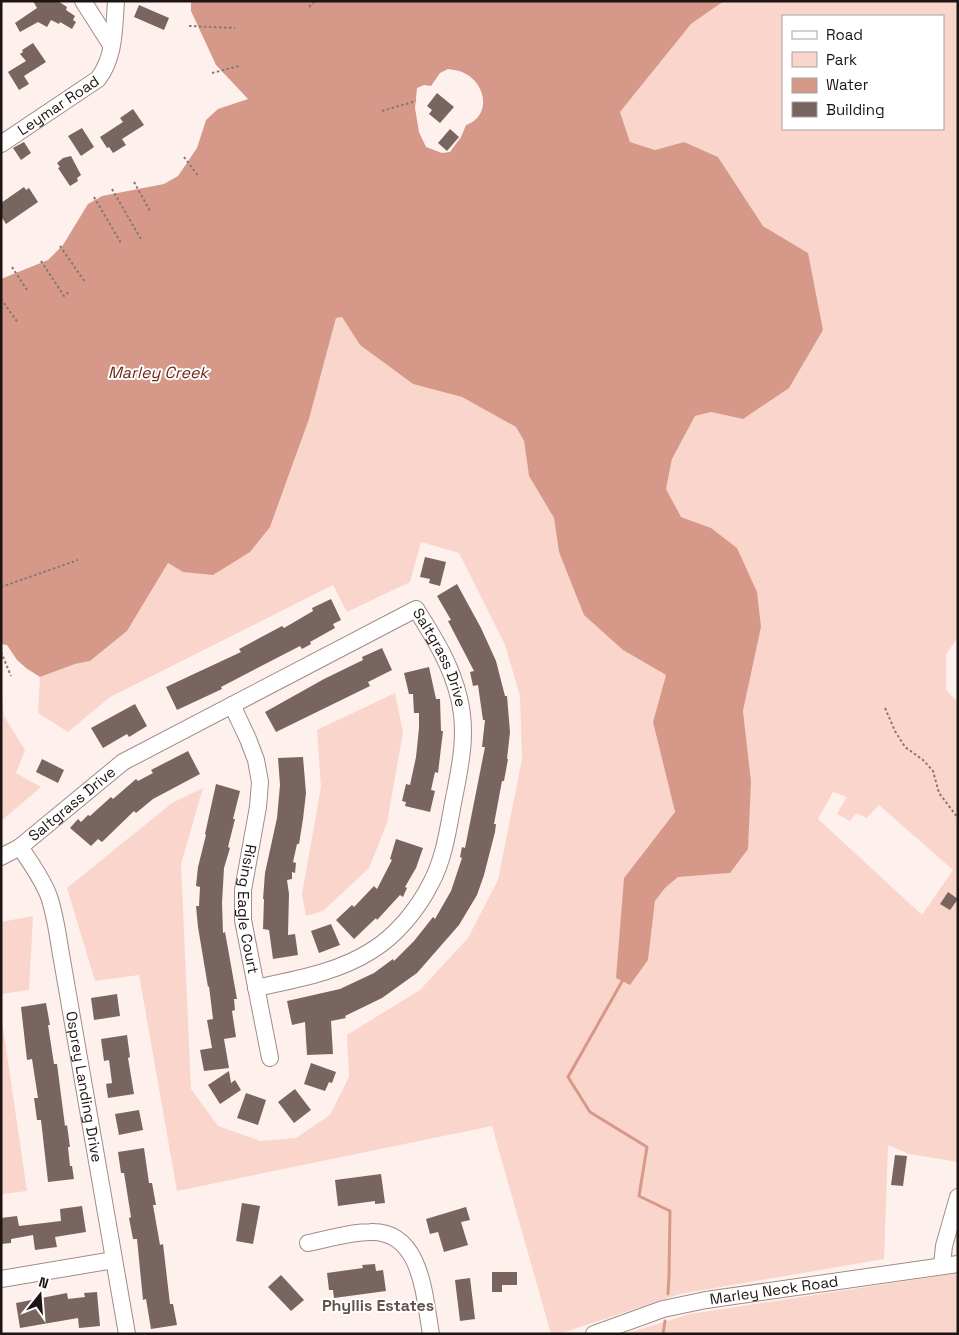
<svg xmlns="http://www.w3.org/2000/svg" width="959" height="1335" font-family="'Space Grotesk',sans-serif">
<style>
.green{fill:#fad5cb;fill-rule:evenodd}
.water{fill:#d69989;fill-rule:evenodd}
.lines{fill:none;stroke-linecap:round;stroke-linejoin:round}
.stream{stroke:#d69989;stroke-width:3}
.building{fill:#78655f}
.minor-casing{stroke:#a18c86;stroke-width:18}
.path{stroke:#837875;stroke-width:2;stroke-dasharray:2.5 2.5;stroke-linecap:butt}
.minor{stroke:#fff;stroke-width:16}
.labels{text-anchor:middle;stroke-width:4;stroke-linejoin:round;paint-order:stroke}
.street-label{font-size:15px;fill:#1d1513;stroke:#fff}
.water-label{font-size:16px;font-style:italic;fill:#6d2511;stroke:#fff}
.neighbourhood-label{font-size:16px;font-weight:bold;fill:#64514c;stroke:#fff}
</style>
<rect width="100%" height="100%" fill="#fef0ec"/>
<g class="green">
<path d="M724 1H958V637L946 654V690L958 702V1162L909 1154 888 1145 884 1259 680 1294 559 1334H551L492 1126 177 1191 139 975 95 981 67 888 172 803 203 788 181 864 191 1089 218 1126 260 1141 296 1138 330 1115 349 1077 347 1035 420 990 468 938 498 880 522 759 520 696 505 645 459 553 421 542 410 582 347 612 333 585 110 697 68 732 38 713 40 677 75 664 90 661 127 631 168 563 183 572 270 527 309 419 336 318 342 317 360 345 413 384 462 397 516 427 524 441 529 476 554 518 559 552 623 650 666 675 653 722 675 812 624 878 648 960 655 901 665 888 678 877 730 873 751 781 743 711 761 627 711 528 681 518 666 489 672 459 695 416 711 412 743 419 808 253 763 226 718 157 684 142 655 150 630 142 620 112 691 24ZM783 16H943V129H783ZM833 792 847 797 837 814 850 821 856 813 867 818 879 805 953 870 922 915 818 819Z"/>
<polygon points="1,683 4,716 25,750 16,773 41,787 1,821"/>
<polygon points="395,693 403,732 387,823 369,868 323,911 306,916 302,894 321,787 317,730"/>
<polygon points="33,916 29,990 1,994 1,922"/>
<polygon points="1,1014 27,1191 1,1194"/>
<polygon points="958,1273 958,1334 625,1334 690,1314"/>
</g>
<path class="water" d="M191 1H724L691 24 620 112 630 142 655 150 684 142 718 157 763 226 808 253 823 330 789 388 743 419 711 412 695 416 672 459 666 489 681 517 711 528 737 548 757 592 761 627 743 711 751 781 748 849 730 873 678 877 665 888 655 901 648 960 630 985 616 978 624 878 675 812 653 722 666 675 623 650 584 615 559 552 554 518 529 476 524 441 516 427 462 397 413 384 360 345 342 317 336 318 309 419 270 527 250 552 213 575 183 572 168 563 127 631 90 661 75 664 40 677 26 668 17 660 7 645 1 644V279L48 260 63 245 88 204 102 196 164 184 178 176 197 148 206 120 218 109 248 99 216 65 191 11ZM448 69C453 70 459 70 464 73 486 83 492 116 466 125L461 137 450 152 442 153 426 147 419 132 415 108 417 88 424 85 431 86 440 73Z"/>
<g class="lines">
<g class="stream">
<polyline points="624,978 568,1077 590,1112 647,1147 639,1196 670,1211 669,1276 668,1294"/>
<polyline points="663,1334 665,1321"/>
</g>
</g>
<g class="building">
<polygon points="33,1 58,1 67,7 66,10 75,16 73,20 76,22 72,29 60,22 59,24 51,20 47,27 38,22 20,32 15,23 37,8"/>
<polygon points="139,5 169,18 164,30 134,17"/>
<polygon points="33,43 46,62 24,76 29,84 19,90 8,72 26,61 20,54 23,52 22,50"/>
<polygon points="437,93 454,107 440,123 429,114 432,110 427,106"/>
<polygon points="133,109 144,125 122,139 126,145 113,153 109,147 107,148 100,137 123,122 120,118"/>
<polygon points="82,128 94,147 81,156 68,136"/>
<polygon points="450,129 459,137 447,151 438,143"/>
<polygon points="24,142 31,153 21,160 13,148"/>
<polygon points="71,156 81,175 77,178 78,181 70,186 58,168 60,167 57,163 63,158"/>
<polygon points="24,187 26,190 29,188 38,202 6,224 1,216 1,203"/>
<polygon points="425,557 446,562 440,586 429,583 430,579 420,577"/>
<polygon points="457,584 481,628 496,661 505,696 507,696 510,732 507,759 508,759 504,781 502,781 494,824 496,824 495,832 484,875 477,895 459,925 417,973 382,998 345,1016 346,1018 331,1021 333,1054 307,1055 305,1022 292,1025 287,1001 340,989 374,973 393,959 394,961 414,941 433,917 435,919 451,891 462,858 460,857 462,847 465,848 485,747 482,747 485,720 483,720 478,685 473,686 470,672 474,671 448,621 451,620 437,596"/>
<polygon points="331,599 341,620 333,624 335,628 310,642 311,644 302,649 300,646 221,687 222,689 177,710 166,687 241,652 239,649 282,626 284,628 313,611 312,608"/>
<polygon points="382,648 392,670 368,682 370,686 276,732 265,712 324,679 363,660 362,657"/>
<polygon points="429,667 436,699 440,699 441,731 443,731 438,773 435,772 431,790 435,791 430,812 405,806 406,802 402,801 406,784 410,785 416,757 419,728 419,713 414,713 413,694 409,694 404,673"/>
<polygon points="135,704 147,726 129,737 127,734 103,748 91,728"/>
<polygon points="188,751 200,774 153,799 136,813 134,811 102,842 98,839 91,846 70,828 78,819 81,822 88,815 90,816 111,797 113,799 136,779 138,781 153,773 151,770"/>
<polygon points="303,757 306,793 303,819 299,844 297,844 293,862 296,863 295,873 292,872 292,879 287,880 289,894 288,935 295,934 298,955 273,959 269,930 263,929 264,899 263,899 265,873 277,818 280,785 278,758"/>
<polygon points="42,759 64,770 58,783 36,772"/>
<polygon points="216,784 240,791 233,819 235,819 228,847 230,848 224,868 222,903 223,933 225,932 237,999 234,999 235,1010 232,1011 236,1037 224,1039 229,1068 204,1071 200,1050 212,1048 207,1020 213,1019 209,986 208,987 198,927 196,906 199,906 200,887 196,886 198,867 206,835 205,834"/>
<polygon points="396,839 423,848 416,868 405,887 407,888 403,897 400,895 377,920 376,918 354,939 336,920 352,905 354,907 374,886 377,889 392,860 390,859"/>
<polygon points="948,892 958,899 950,910 940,904"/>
<polygon points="331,924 340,945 319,953 311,931"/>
<polygon points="117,994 120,1016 94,1020 91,998"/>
<polygon points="46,1003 50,1025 48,1025 54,1064 57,1064 65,1126 67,1125 70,1147 68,1147 70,1166 72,1166 74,1179 48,1182 41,1120 37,1120 34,1098 38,1098 32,1059 27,1060 21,1007"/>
<polygon points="127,1035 130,1057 128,1058 134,1094 108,1098 106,1084 112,1083 109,1060 104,1061 101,1039"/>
<polygon points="311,1063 336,1072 332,1083 329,1082 325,1091 304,1084"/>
<polygon points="229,1071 231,1083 235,1080 241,1090 220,1104 208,1085"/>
<polygon points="295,1089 311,1110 294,1123 278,1102"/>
<polygon points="246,1093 266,1100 258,1125 237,1118"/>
<polygon points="139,1110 143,1130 119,1135 115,1114"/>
<polygon points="144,1148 149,1183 152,1183 156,1205 153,1205 160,1245 163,1244 170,1304 173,1304 177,1325 151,1329 146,1299 143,1300 137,1239 133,1239 129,1218 131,1217 124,1173 121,1173 118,1152"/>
<polygon points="895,1155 907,1156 903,1186 891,1185"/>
<polygon points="381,1174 385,1203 375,1204 375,1201 338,1206 335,1180"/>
<polygon points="242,1203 260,1206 253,1244 236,1241"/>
<polygon points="82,1206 86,1232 55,1237 57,1247 35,1250 33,1235 11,1239 11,1243 1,1244 1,1218 17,1216 19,1226 61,1221 60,1209"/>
<polygon points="466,1207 470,1220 461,1222 468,1245 444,1252 438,1232 430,1234 426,1219"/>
<polygon points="375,1264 376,1271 383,1270 386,1291 334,1298 333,1290 329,1290 327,1273 363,1268 362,1265"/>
<polygon points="492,1272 517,1272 517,1285 502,1285 502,1292 492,1292"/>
<polygon points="281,1275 304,1300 291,1311 268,1287"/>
<polygon points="470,1278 475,1319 460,1321 455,1280"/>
<polygon points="97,1292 100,1326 79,1328 78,1318 20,1328 16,1303 67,1293 68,1299 85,1297 84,1293"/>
</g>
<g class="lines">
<defs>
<g id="minor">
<polyline points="83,1 111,45"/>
<path id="s1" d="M1 144 98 79C115 57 114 28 116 1"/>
<path id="s2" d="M232 705 248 739 256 760 260 782 258 807 243 890V920L270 1058"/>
<path id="s3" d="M20 847C30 862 41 877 48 894 56 915 58 939 62 960L127 1334"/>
<path id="s4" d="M1 857 20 847 123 762 416 609C434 638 451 664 459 698 468 733 460 768 453 803 448 830 444 859 431 883 418 909 396 936 371 951 336 973 296 979 256 988"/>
<path d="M308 1243C328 1239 350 1232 370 1232 422 1230 424 1296 431 1334"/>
<polyline points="942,1265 944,1246 958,1197"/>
<polyline points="1,1279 114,1260"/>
<path id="s5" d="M594 1334 663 1309 706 1300 958 1264"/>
</g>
</defs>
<use href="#minor" class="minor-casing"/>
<g class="path">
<polyline points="309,7 315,1"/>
<polyline points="189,26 235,28"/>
<polyline points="212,73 239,66"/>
<polyline points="382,111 416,101"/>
<polyline points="184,157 199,177"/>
<polyline points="134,182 150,211"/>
<polyline points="112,189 142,241"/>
<polyline points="94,197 121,243"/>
<polyline points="60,246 85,282"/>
<polyline points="41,261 64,296 69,292"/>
<polyline points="12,267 27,290"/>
<polyline points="1,299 18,323"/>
<polyline points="1,587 78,560"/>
<polyline points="1,652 11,676"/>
<polyline points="885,708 895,731 905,747 923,760 933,771 939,793 958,818"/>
</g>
<use href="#minor" class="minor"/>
</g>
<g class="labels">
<g class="street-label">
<text dy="5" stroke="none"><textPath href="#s1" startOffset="69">Leymar Road</textPath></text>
<text dy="5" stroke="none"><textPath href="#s4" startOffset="540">Saltgrass Drive</textPath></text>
<text dy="5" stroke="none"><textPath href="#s4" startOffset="89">Saltgrass Drive</textPath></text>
<text dy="5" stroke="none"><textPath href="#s2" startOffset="211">Rising Eagle Court</textPath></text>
<text dy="5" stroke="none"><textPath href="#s3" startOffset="251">Osprey Landing Drive</textPath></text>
<text dy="5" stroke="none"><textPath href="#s5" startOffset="186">Marley Neck Road</textPath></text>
</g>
<g class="water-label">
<text x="158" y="378">Marley Creek</text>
</g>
<g class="neighbourhood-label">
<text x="378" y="1311">Phyllis Estates</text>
</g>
</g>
<rect width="959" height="1335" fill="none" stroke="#1d1513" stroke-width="5"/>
<rect x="782" y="15" width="162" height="115" fill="#ffffff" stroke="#a5a1a1"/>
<rect x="792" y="31" width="25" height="8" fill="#ffffff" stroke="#a5a1a1"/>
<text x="826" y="40" font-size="15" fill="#1d1513">Road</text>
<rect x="792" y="52" width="25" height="15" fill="#fad5cb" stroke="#a5a1a1"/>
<text x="826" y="65" font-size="15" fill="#1d1513">Park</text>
<rect x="792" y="78" width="25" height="15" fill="#d69989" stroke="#a5a1a1"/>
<text x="826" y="90" font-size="15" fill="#1d1513">Water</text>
<rect x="792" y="102" width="25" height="15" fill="#78655f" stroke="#a5a1a1"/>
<text x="826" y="115" font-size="15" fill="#1d1513">Building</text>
<g transform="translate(40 1295) rotate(17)" stroke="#ffffff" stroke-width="4" paint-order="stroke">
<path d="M0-4L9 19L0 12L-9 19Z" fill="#1d1513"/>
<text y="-8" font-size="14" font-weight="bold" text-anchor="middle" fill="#1d1513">N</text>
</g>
</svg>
